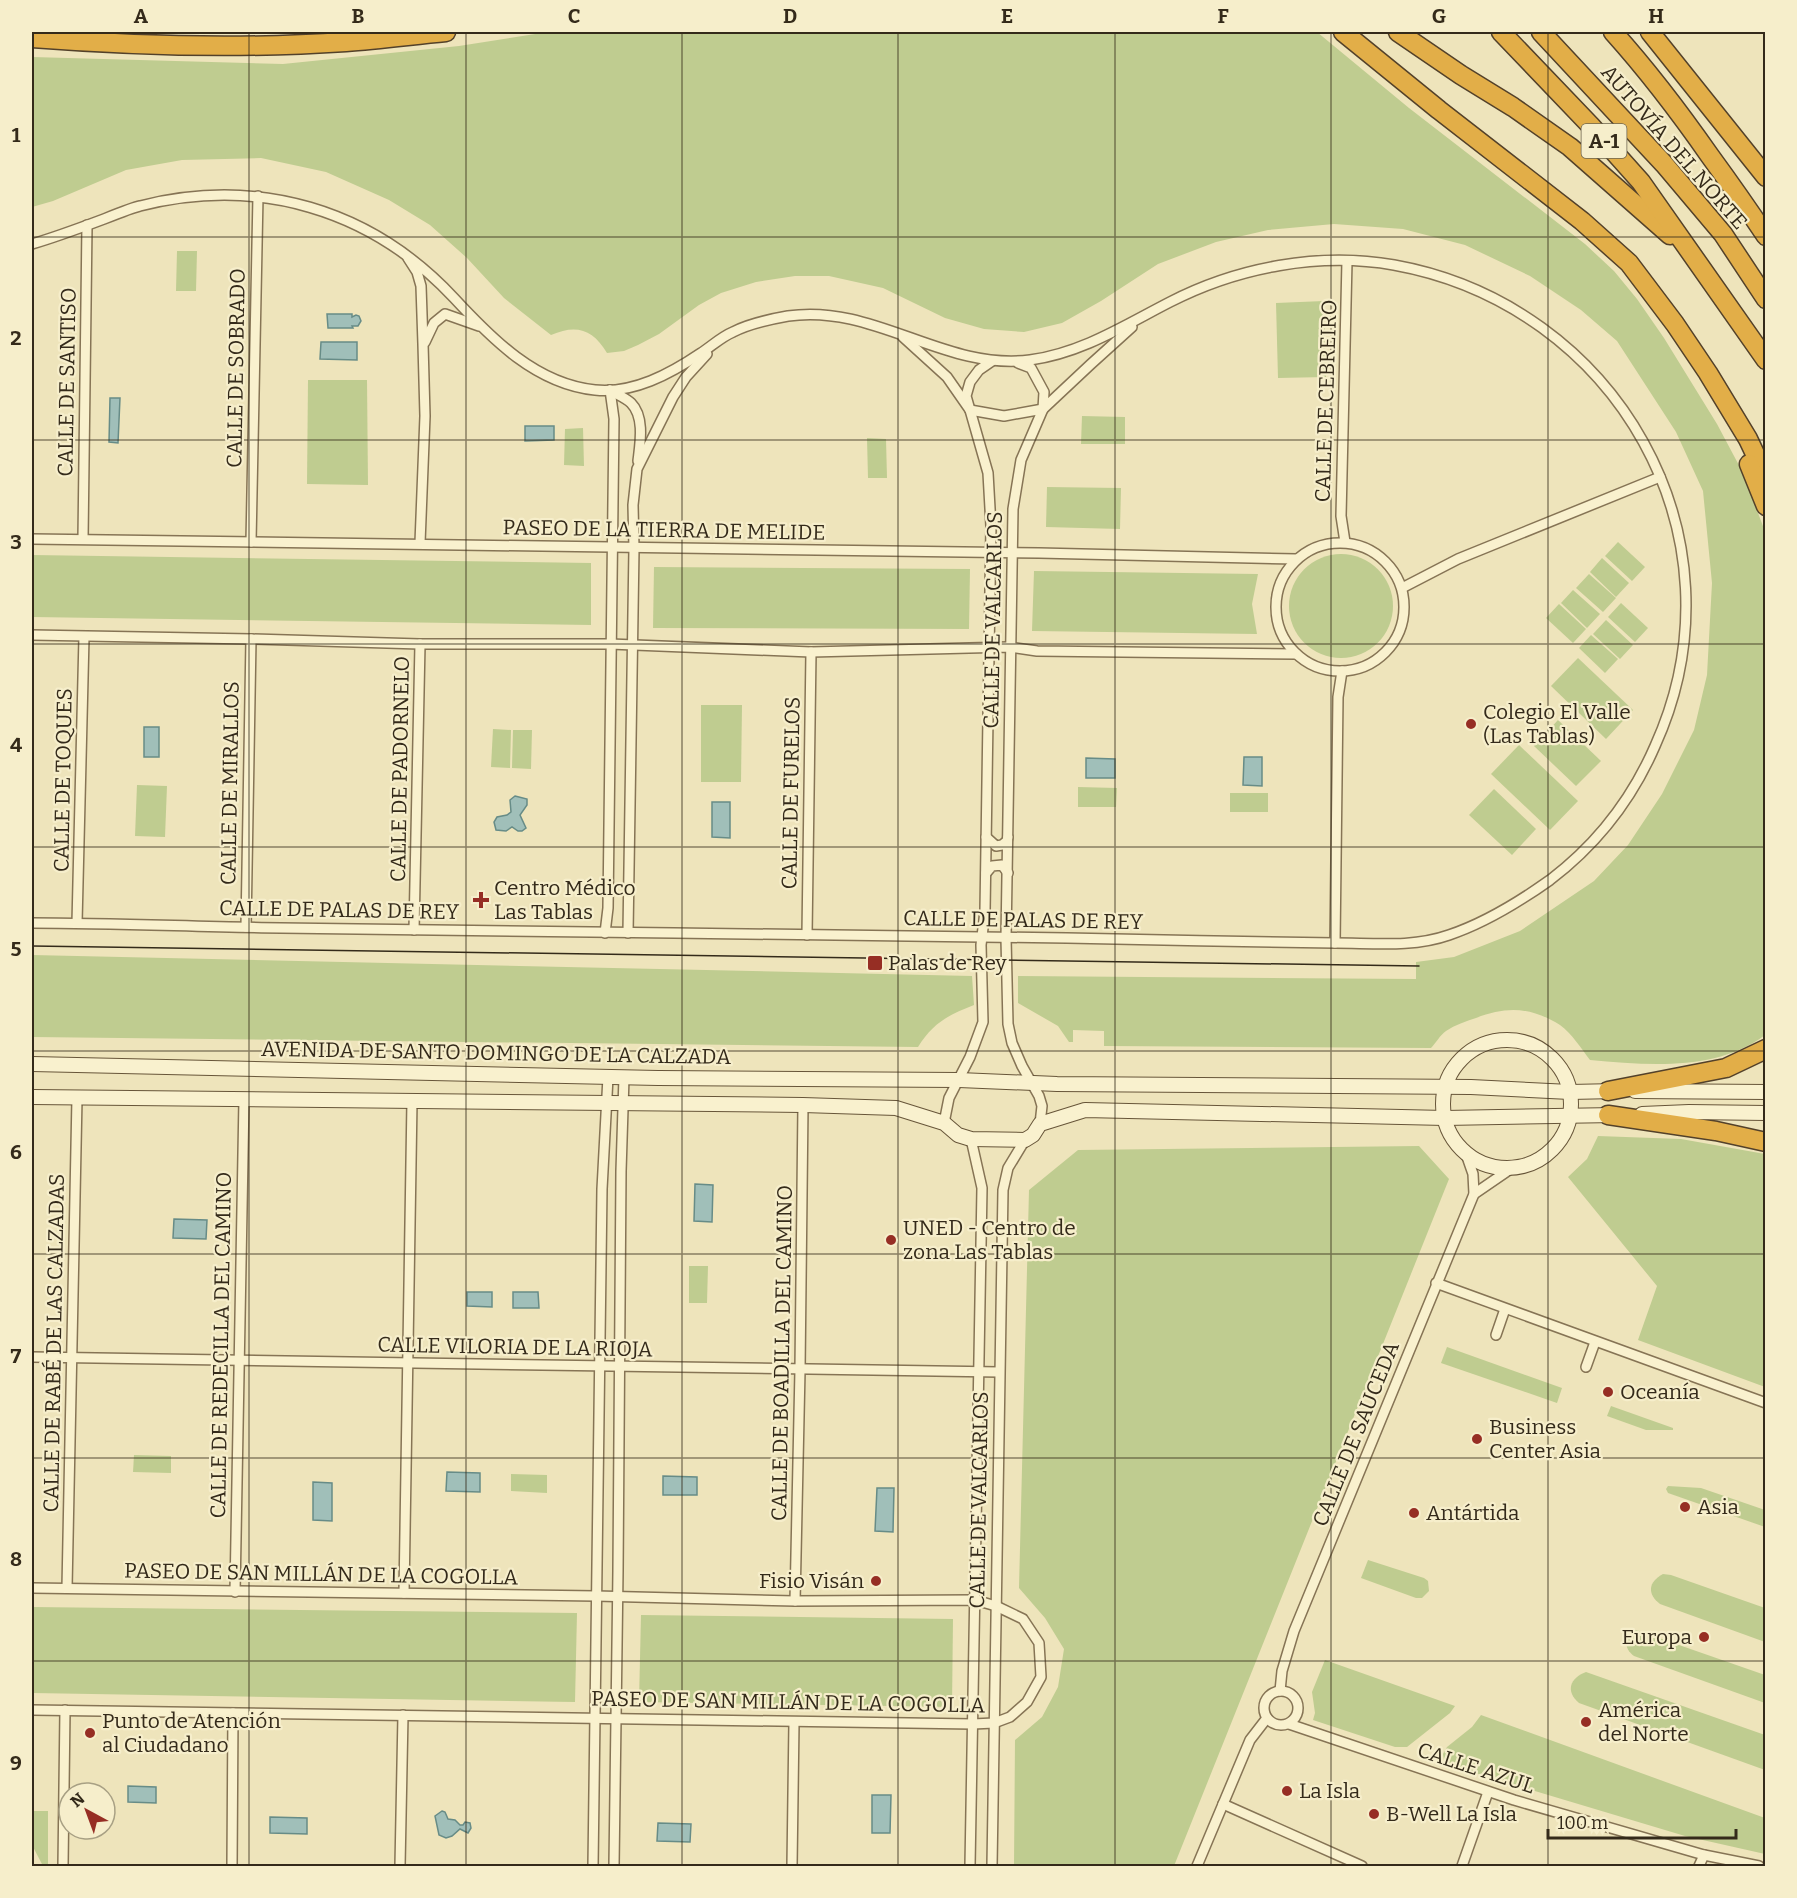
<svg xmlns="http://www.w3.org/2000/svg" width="1797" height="1898" font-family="Bitter,serif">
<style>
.green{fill:#bfcc90}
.water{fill:#a0bfb9;stroke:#678c87;stroke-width:1.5}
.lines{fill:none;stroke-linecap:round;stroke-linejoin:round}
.street-casing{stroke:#867455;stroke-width:12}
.secondary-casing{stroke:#675539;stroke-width:16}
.highway-casing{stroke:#53412a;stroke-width:21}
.street{stroke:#f9f1ce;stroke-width:9}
.secondary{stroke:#f9f1ce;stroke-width:14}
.highway{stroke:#e2ae48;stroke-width:18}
.tram{stroke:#342a1a;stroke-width:1.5}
.grid{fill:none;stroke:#342a1a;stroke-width:1.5;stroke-opacity:0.55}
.poi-dot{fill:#962e24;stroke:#f6eecb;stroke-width:2}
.labels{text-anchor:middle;stroke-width:4.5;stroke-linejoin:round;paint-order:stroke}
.shield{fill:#f6eecb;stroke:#6e654f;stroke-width:1.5}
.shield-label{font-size:20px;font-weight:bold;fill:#342a1a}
.street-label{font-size:21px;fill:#342a1a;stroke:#f6eecb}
.poi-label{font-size:21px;fill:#342a1a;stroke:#f6eecb;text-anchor:start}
.neatline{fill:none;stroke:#342a1a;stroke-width:2}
.grid-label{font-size:20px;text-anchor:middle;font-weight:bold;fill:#342a1a}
</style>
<rect width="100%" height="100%" fill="#eee4bb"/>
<g class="green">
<path d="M548 32H1317L1409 108 1585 244 1614 271 1637 299 1664 338 1717 424 1742 471 1766 534 1765 1035C1715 1072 1648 1065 1590 1060 1581 1048 1572 1034 1560 1025 1531 1007 1507 1006 1476 1018 1466 1021 1455 1025 1446 1031 1440 1035 1436 1043 1431 1048L1104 1046V1031L1073 1030V1042H1069L1058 1026 1018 1003V976L1416 979V962L1454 957 1520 931 1594 881 1628 845 1662 794 1694 730 1707 675 1712 583 1703 491 1676 432 1617 341 1581 310 1530 276 1465 245 1403 229 1334 224 1268 230 1216 242 1158 264 1101 301 1062 323 1024 332 984 329 945 318 883 288 829 276H795L756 282 721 293 699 305 659 334 638 345 624 351 607 353C593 329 576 324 551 335L504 298 467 258 430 225 389 200 326 172 261 158 182 160 126 170 53 201 32 207V57L283 64 459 46Z"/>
<polygon points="177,251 197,251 196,291 176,291"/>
<polygon points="1324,301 1326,377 1278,378 1276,303"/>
<polygon points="308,380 367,380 368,485 307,484"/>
<polygon points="1082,416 1125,417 1125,444 1081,444"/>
<polygon points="583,428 584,466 564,465 565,429"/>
<polygon points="867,438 886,439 887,478 868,478"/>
<polygon points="1047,487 1121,488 1120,529 1046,527"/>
<polygon points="1618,542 1645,567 1632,581 1605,556"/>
<circle cx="1341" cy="606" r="52"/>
<polygon points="32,555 591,563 591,625 32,617"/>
<polygon points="1602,558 1629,583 1616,597 1590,572"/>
<polygon points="654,567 970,569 969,629 653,628"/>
<polygon points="1034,571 1258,574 1252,604 1257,634 1032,631"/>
<polygon points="1589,574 1616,598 1603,612 1576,588"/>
<polygon points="1573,590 1600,614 1587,628 1561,603"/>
<polygon points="1621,603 1648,628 1635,642 1608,617"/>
<polygon points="1559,604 1586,629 1573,643 1546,618"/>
<polygon points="1606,620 1633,645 1620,659 1593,634"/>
<polygon points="1591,635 1618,659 1605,673 1579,648"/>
<polygon points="1578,658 1633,710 1606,739 1551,686"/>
<polygon points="701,705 742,705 741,782 701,782"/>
<polygon points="1558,720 1601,761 1576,786 1534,746"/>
<polygon points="493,729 511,730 510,768 491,767"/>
<polygon points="513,730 532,730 531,769 512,768"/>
<polygon points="1519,745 1578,801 1550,830 1491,774"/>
<polygon points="137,785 167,786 165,837 135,836"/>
<polygon points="1078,787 1117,788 1116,807 1078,807"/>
<polygon points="1494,789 1536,829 1512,855 1469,815"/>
<rect x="1230" y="793" width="38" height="19"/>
<path d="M32 955 972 976 974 1005C948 1015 933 1023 918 1047L32 1037Z"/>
<polygon points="1598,1136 1681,1139 1765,1154 1765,1387 1638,1340 1657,1286 1568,1177 1587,1159"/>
<polygon points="1419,1146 1449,1179 1174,1866 1014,1866 1015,1740 1042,1717 1058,1687 1064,1649 1045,1618 1019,1588 1029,1190 1078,1150"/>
<polygon points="689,1266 708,1266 707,1303 689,1303"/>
<polygon points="1447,1347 1562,1388 1557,1403 1441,1363"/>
<polygon points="1611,1406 1673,1428 1673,1430 1646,1430 1607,1416"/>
<polygon points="134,1455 171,1456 171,1473 133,1472"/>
<polygon points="511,1474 547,1475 547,1493 511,1491"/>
<polygon points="1668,1486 1701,1488 1765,1510 1765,1527 1668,1493 1666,1489"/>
<polygon points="1368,1560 1424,1578 1428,1581 1429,1591 1422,1598 1416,1598 1361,1578"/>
<path d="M1663 1574 1671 1575 1765 1608V1642L1660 1604C1647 1594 1648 1582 1663 1574Z"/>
<polygon points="32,1607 577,1613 575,1702 32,1693"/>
<polygon points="641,1615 953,1619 952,1707 639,1702"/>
<path d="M1636 1630 1765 1675V1703L1634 1656C1623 1648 1624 1636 1636 1630Z"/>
<polygon points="1325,1660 1455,1706 1450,1713 1407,1747 1395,1747 1313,1720 1315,1713 1312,1692"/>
<path d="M1586 1672 1765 1735V1770L1579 1703C1565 1691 1570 1678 1586 1672Z"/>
<polygon points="1481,1715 1765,1818 1765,1854 1685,1836 1452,1766 1444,1760 1443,1754 1447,1747 1472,1727"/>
<polygon points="32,1811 48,1811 48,1866 43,1866 32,1845"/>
</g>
<g class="water">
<polygon points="327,314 352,314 352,317 356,315 359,316 361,321 358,326 352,326 353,328 328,328"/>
<polygon points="321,342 357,342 357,360 320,359"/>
<polygon points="110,398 120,398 118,443 109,442"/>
<polygon points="525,426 554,426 554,440 525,441"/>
<rect x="144" y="727" width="15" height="30"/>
<polygon points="1244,757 1262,757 1262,786 1243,785"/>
<polygon points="1086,758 1115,759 1115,778 1086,778"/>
<polygon points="515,796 527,799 527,805 520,815 526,828 522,831 518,831 512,827 506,831 496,830 494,822 497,817 507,815 511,812 510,800"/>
<polygon points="712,802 730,802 730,838 712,837"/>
<polygon points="695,1184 713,1185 712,1222 694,1221"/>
<polygon points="174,1219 207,1220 206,1239 173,1238"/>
<polygon points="467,1292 492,1292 492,1307 467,1306"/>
<polygon points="513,1292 538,1292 539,1308 513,1308"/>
<polygon points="447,1472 480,1473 480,1492 446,1491"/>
<polygon points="663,1476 697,1477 697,1495 663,1495"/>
<polygon points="313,1482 332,1483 332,1521 313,1520"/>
<polygon points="877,1488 894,1488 893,1532 875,1531"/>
<polygon points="128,1786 156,1787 156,1803 128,1802"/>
<polygon points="872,1795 891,1795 890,1833 872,1833"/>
<polygon points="442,1811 445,1812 448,1819 455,1820 460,1825 463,1825 465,1822 470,1823 471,1828 468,1833 460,1829 452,1836 446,1838 439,1835 435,1816"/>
<polygon points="270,1817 307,1818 307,1834 270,1833"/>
<polygon points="658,1823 691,1824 690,1842 657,1841"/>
</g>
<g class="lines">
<defs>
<g id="street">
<path d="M32 244C56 237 80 228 104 219 109 217 134 207 140 206 258 176 371 209 454 298 492 339 536 384 595 390 633 394 670 374 701 353 712 346 721 337 733 332 748 324 771 319 788 316 874 303 944 371 1030 360 1082 353 1125 325 1170 302 1238 267 1319 252 1394 265 1616 305 1750 537 1655 746 1632 799 1596 845 1550 880 1519 902 1485 923 1449 935 1412 948 1373 943 1335 943 1246 942 1156 940 1067 938 805 934 543 932 281 928 198 927 115 923 32 923"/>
<polyline points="408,258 417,272 421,286 423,344 425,416 420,543"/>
<polyline points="903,337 947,377 970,410 1004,416 1043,409 1091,364 1132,327"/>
<polyline points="425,342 434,323 445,314 479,326"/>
<polyline points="1018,363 1031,368 1044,392 1043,409 1021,460 1013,509 1006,938 1008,1024 1012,1043 1022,1066 1039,1096 1042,1106 1040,1124"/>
<path d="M610 390C616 394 626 398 631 403 645 417 640 444 638 461"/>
<polyline points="32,539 1039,553 1296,559"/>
<polyline points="83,539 87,225"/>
<polyline points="251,542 258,196"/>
<polyline points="1345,542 1341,516 1347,261"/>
<circle cx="1340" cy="607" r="64"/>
<polyline points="1402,588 1458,559 1660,477"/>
<polyline points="32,635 251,639 420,644 610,644 811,652 1009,647 1037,651 1296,654"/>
<polyline points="986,837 996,846 1002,845 1007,841 1008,837"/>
<polyline points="986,873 992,866 1002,865 1008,873"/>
<polyline points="77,923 84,637"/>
<polyline points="246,927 251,639"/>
<polyline points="414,930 420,644"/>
<polyline points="605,933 608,908 614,419 610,390"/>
<polyline points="628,933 634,548 633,505 637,469 673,397 686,377 707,354"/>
<polyline points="807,935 811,652"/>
<polyline points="1335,943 1338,697 1342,671"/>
<polyline points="944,1123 949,1098 970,1057 983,1022 981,945 985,911 991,526 988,473 966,396 970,382 979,370 992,361"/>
<polyline points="1474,1194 1509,1170"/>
<polyline points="1436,1283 1766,1403"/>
<polyline points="1496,1335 1505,1309"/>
<polyline points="32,1357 999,1372"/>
<polyline points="1586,1367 1595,1342"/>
<polyline points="32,1588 596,1596 795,1601 975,1600 996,1606 1023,1619 1039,1643 1041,1677 1027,1702 1010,1717 994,1723 973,1724 32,1710"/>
<polyline points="67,1588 77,1098"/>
<polyline points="235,1592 244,1099"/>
<polyline points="404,1593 412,1101"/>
<polyline points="795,1601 800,1370 803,1105"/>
<circle cx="1281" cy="1708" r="17"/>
<polyline points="1280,1691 1282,1671 1294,1631 1474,1194 1473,1174 1466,1154"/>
<polyline points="1289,1724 1514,1800 1704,1855 1759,1866"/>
<polyline points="1223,1804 1362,1866"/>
<polyline points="63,1866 65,1710"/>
<polyline points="232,1866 233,1713"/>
<polyline points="400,1866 403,1715"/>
<polyline points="593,1866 602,1189 608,1077"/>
<polyline points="614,1866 618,1571 621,1171 624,1077"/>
<polyline points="792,1866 794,1722"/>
<polyline points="970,1866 982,1188 971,1139"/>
<polyline points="992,1866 1003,1190 1008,1168 1025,1140"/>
<polyline points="1197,1866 1250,1740 1267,1718"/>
<polyline points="1462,1866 1488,1792"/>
<polyline points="1699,1866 1704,1855"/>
</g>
<g id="secondary">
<circle cx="1507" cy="1104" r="64"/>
<polyline points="32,1064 658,1078 959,1080 1057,1084 1471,1087 1570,1092 1616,1091"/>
<polyline points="1635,1091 1766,1092"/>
<polyline points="32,1097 803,1105 896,1108 944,1123 958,1135 971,1139 1025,1140 1033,1135 1040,1124 1085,1110 1445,1118 1616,1115"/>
<polyline points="1642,1114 1689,1112 1766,1113"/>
</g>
<g id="highway">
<polyline points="1343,32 1439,110 1582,221 1629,263 1675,324 1708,373 1748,439 1766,477"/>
<polyline points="1398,32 1461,75 1513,107 1570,147 1670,235"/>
<polyline points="1501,32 1591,126 1641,182 1766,360"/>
<polyline points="1541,32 1664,164 1723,234 1766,299"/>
<path d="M1613 32C1648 71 1680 113 1710 156 1729 182 1748 209 1766 236"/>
<polyline points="1650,32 1766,177"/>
<path d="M32 38C136 46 241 49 346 42 380 40 413 35 446 32"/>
<polyline points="1749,464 1766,506"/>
<polyline points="1608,1091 1726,1068 1766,1049"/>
<polyline points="1608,1115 1716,1131 1766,1142"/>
</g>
</defs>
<use href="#street" class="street-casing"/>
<use href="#secondary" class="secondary-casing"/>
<use href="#highway" class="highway-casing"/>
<use href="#street" class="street"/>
<use href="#secondary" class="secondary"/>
<use href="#highway" class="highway"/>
<polyline class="tram" points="32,946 1419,966"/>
</g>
<path class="grid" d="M249 32V1866M466 32V1866M682 32V1866M898 32V1866M1115 32V1866M1331 32V1866M1548 32V1866M32 237H1766M32 440H1766M32 644H1766M32 847H1766M32 1051H1766M32 1254H1766M32 1458H1766M32 1661H1766"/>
<g class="poi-dot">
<circle cx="1471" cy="724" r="6"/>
<path d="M478 891h6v6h6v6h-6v6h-6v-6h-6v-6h6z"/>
<rect x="867" y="955" width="16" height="16" rx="3"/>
<circle cx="891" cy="1240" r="6"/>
<circle cx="1608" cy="1392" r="6"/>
<circle cx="1477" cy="1439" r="6"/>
<circle cx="1685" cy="1507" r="6"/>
<circle cx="1414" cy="1513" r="6"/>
<circle cx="876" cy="1581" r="6"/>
<circle cx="1704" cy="1637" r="6"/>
<circle cx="1586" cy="1722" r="6"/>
<circle cx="90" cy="1733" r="6"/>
<circle cx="1287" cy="1791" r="6"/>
<circle cx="1374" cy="1814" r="6"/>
</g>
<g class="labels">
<rect class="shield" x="1581.5" y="124" width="45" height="34" rx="4.5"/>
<g class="shield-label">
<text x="1604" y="148">A-1</text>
</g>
<g class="street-label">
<text transform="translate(1674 147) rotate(49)" y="7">AUTOVÍA DEL NORTE</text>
<text transform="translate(236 368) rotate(-89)" y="7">CALLE DE SOBRADO</text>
<text transform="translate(67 382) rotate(-89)" y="7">CALLE DE SANTISO</text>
<text transform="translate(1326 401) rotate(-88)" y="7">CALLE DE CEBREIRO</text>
<text transform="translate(664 530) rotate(1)" y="7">PASEO DE LA TIERRA DE MELIDE</text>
<text transform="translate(993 620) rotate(-89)" y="7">CALLE DE VALCARLOS</text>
<text transform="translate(400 769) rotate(-89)" y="7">CALLE DE PADORNELO</text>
<text transform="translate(63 780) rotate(-89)" y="7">CALLE DE TOQUES</text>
<text transform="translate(230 783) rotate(-89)" y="7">CALLE DE MIRALLOS</text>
<text transform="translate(791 793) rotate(-89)" y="7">CALLE DE FURELOS</text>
<text transform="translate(339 910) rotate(1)" y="7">CALLE DE PALAS DE REY</text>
<text transform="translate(1023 920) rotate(1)" y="7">CALLE DE PALAS DE REY</text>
<text transform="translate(496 1053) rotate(1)" y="7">AVENIDA DE SANTO DOMINGO DE LA CALZADA</text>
<text transform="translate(54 1343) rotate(-89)" y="7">CALLE DE RABÉ DE LAS CALZADAS</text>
<text transform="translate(221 1345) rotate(-89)" y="7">CALLE DE REDECILLA DEL CAMINO</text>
<text transform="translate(515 1347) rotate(1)" y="7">CALLE VILORIA DE LA RIOJA</text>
<text transform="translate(782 1353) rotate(-89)" y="7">CALLE DE BOADILLA DEL CAMINO</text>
<text transform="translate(1356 1434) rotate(-68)" y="7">CALLE DE SAUCEDA</text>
<text transform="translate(979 1500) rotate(-89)" y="7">CALLE DE VALCARLOS</text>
<text transform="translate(321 1574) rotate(1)" y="7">PASEO DE SAN MILLÁN DE LA COGOLLA</text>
<text transform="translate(788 1702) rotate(1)" y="7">PASEO DE SAN MILLÁN DE LA COGOLLA</text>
<text transform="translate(1476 1768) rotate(18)" y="7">CALLE AZUL</text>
</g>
<g class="poi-label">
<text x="1483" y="719">Colegio El Valle<tspan x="1483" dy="24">(Las Tablas)</tspan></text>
<text x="494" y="895">Centro Médico<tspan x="494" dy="24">Las Tablas</tspan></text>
<text x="888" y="970">Palas de Rey</text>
<text x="903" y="1235">UNED - Centro de<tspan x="903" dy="24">zona Las Tablas</tspan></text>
<text x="1620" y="1399">Oceanía</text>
<text x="1489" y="1434">Business<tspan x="1489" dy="24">Center Asia</tspan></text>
<text x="1697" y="1514">Asia</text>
<text x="1426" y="1520">Antártida</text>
<text x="864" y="1588" text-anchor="end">Fisio Visán</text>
<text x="1692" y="1644" text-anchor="end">Europa</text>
<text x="1598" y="1717">América<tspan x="1598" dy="24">del Norte</tspan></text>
<text x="102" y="1728">Punto de Atención<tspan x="102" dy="24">al Ciudadano</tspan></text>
<text x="1299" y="1798">La Isla</text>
<text x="1386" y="1821">B-Well La Isla</text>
</g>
</g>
<rect width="1797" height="1898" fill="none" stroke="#f6eecb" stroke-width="66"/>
<g transform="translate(87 1811) rotate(319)"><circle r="28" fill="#f6eecb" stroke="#a8a084" stroke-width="1.5"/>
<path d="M0-4.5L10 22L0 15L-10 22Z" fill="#962e24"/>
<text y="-9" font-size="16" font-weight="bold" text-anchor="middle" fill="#342a1a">N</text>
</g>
<path d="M1548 1829v9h188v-9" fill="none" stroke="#342a1a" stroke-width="3"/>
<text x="1557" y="1829" font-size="18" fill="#342a1a" stroke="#f6eecb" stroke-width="4.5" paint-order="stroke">100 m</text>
<rect x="33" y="33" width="1731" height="1832" class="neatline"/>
<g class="grid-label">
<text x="141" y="23">A</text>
<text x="358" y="23">B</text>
<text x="574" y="23">C</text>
<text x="790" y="23">D</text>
<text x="1007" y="23">E</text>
<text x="1223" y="23">F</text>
<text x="1439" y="23">G</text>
<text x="1656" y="23">H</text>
<text x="16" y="142">1</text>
<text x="16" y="345">2</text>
<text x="16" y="549">3</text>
<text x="16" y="752">4</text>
<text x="16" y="956">5</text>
<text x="16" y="1159">6</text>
<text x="16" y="1363">7</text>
<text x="16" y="1566">8</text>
<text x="16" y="1770">9</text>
</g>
</svg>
